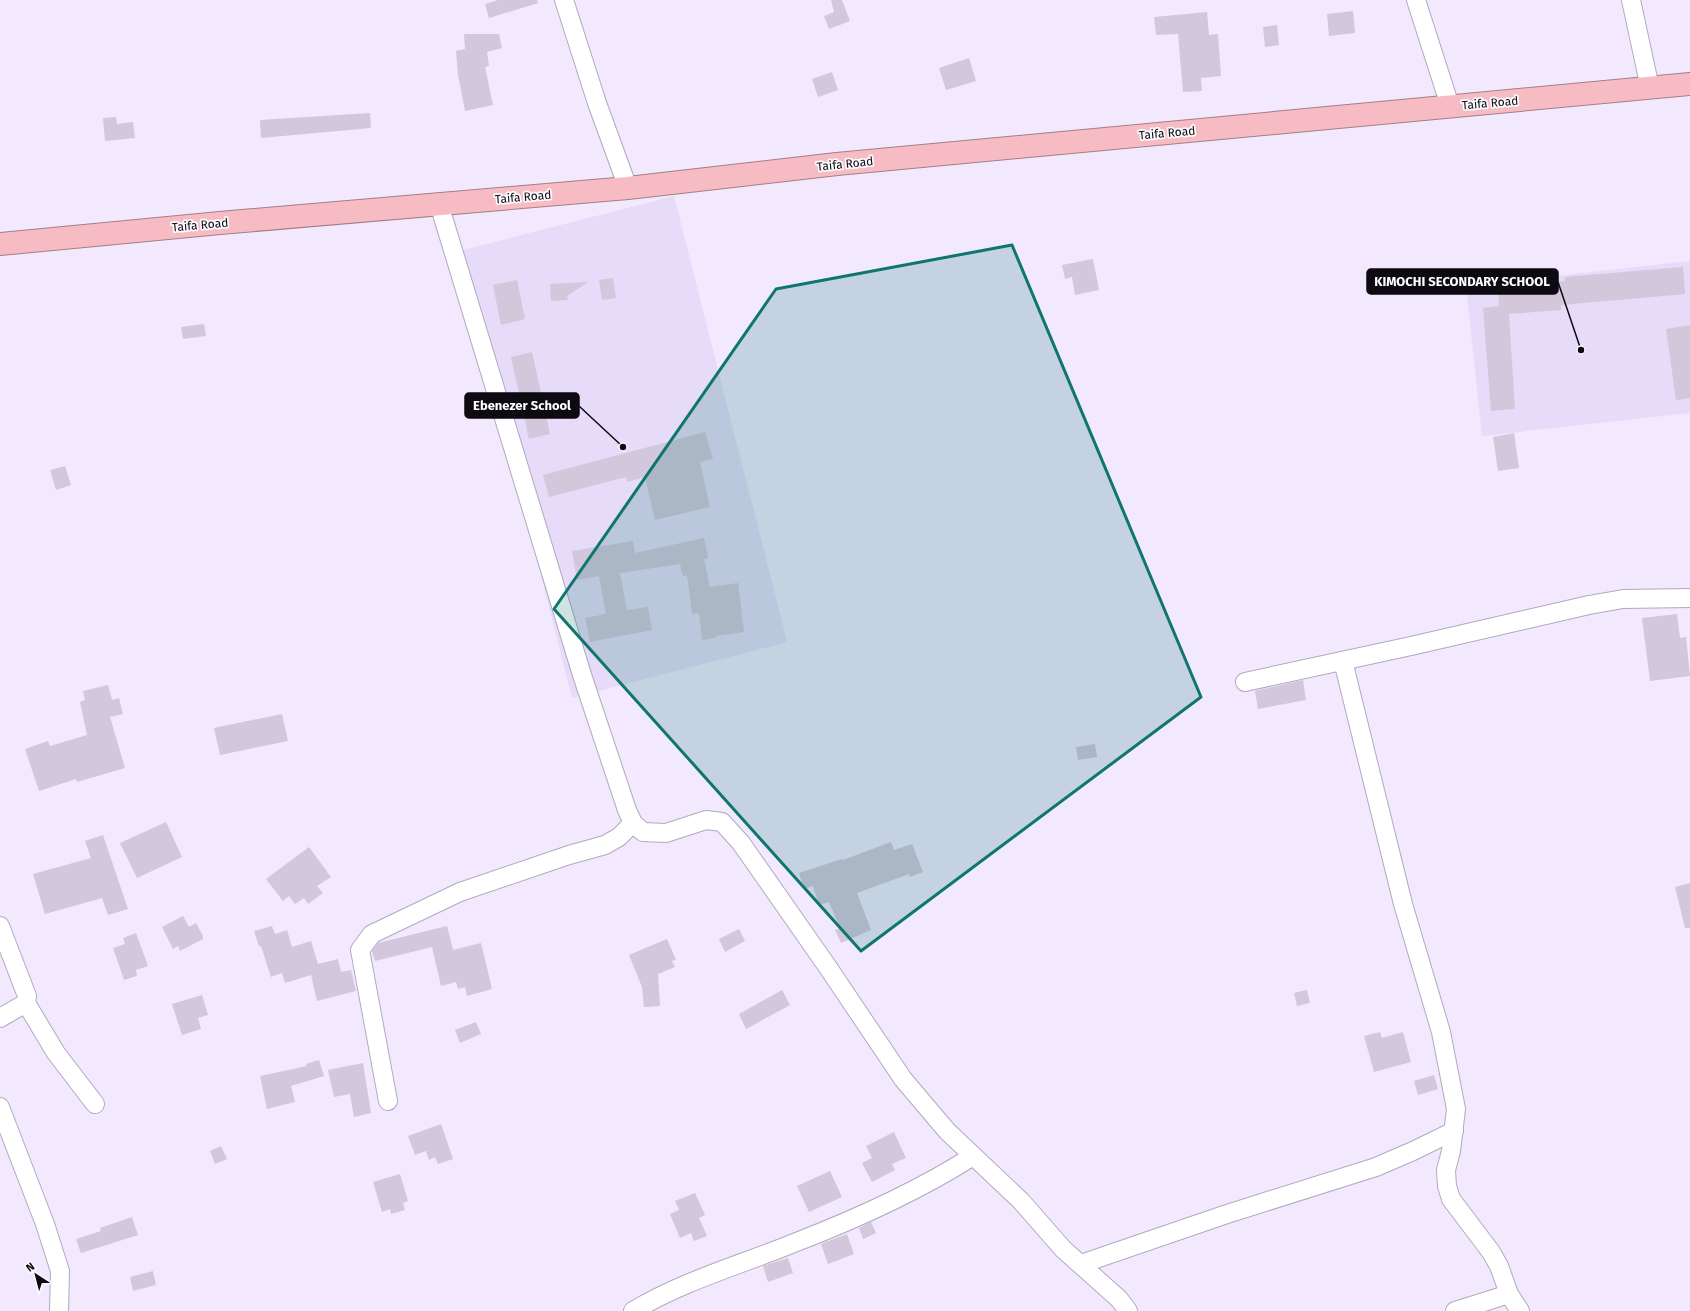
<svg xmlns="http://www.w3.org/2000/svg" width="1690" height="1311" font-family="'Fira Sans',sans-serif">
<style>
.built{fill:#e6dbf8}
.building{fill:#d2c7db}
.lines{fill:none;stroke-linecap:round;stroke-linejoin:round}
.street-casing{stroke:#b1a9bd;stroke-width:20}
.highway-casing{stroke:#a57e85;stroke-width:24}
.street{stroke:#fff;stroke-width:18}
.highway{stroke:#f7bcc3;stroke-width:22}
.marked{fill:#0f766e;fill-opacity:0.2;stroke:#0f766e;stroke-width:3;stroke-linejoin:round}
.labels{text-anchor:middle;stroke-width:3.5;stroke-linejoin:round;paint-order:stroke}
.street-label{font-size:12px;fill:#0d0a11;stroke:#fcfafe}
.leader{fill:none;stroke:#0d0a11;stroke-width:1.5}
.callout-dot{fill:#0d0a11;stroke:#fcfafe;stroke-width:1.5}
.callout{fill:#0d0a11;stroke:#0d0a11;stroke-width:1.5}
.callout-label{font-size:13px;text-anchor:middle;font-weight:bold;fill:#fff}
</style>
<rect width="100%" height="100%" fill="#f2e9ff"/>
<g class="built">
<polygon points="674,196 787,642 572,698 459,251"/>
<polygon points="1690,261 1690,413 1482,436 1466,286"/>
</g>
<g class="building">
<polygon points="498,0 537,0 538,3 489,18 485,4"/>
<polygon points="831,0 842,0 850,21 829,29 824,16 834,12"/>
<polygon points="1353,11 1355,33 1329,36 1327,14"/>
<polygon points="1207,12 1209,35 1218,34 1221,76 1201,78 1202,91 1183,92 1178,34 1156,35 1154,17"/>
<polygon points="1277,25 1279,45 1265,47 1263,27"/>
<polygon points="464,34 499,34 502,48 487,52 489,66 485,67 493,105 465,111 458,75 456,51 465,49"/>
<polygon points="969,58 976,81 946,90 939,68"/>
<polygon points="832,72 838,90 818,97 812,79"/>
<polygon points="370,113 371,128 261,138 260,120"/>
<polygon points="116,117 117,124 133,122 135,138 105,141 103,118"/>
<polygon points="1093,259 1099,290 1075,295 1072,277 1065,279 1062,265"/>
<polygon points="1683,267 1685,294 1561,305 1561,310 1509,314 1515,409 1491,411 1483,308 1499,306 1498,287 1565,281 1565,277"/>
<polygon points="613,278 616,298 602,300 599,280"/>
<polygon points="517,280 525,319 501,325 493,285"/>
<polygon points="588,282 567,296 568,300 551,301 550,284"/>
<polygon points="204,324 206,336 183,339 181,327"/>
<polygon points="1690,325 1690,398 1676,400 1666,329"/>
<polygon points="532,352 550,434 529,439 511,357"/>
<polygon points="705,432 713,459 700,462 710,507 655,520 645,477 627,482 626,477 549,497 543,475"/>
<polygon points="1514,433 1519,468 1498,471 1493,437"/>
<polygon points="65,466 71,485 56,490 50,470"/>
<polygon points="704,538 708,558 704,559 710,587 738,583 744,632 715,636 716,638 702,640 699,613 692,614 687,575 683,576 680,564 620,573 627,610 648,607 652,630 590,642 585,618 606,614 599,576 577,580 572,551 633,541 635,553"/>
<polygon points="1677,614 1680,638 1686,637 1690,676 1650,681 1642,618"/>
<polygon points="1303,680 1306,700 1258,709 1255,691"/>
<polygon points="108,685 112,700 119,698 123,714 110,717 125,768 77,782 76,779 39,791 25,749 48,741 50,746 87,735 80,702 85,700 83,691"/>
<polygon points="282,714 288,741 220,755 214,728"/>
<polygon points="1095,744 1097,757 1078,760 1076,747"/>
<polygon points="166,822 182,857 137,878 120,843"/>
<polygon points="103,835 128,909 108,915 102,898 45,914 33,874 91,858 85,841"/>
<polygon points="891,842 894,850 912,844 923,872 910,877 909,874 857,893 871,930 841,943 835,930 840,928 829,902 819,905 813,886 804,889 799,873 842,859 843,860"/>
<polygon points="309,847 331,877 317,886 323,893 308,904 304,898 295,904 289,896 283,901 266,879"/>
<polygon points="1690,883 1690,928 1685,928 1675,887"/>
<polygon points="183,916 189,927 196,923 203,936 203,939 180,951 178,946 173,949 162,927"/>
<polygon points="272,926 275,934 287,930 292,947 311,941 318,964 338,959 341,972 351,970 356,991 317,1001 311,975 285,983 282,973 271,977 261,946 259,946 254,931"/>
<polygon points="447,926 453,950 481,943 492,989 467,996 465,987 458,989 456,982 441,986 432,947 375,961 372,951 378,943"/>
<polygon points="739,929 745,941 725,952 719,939"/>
<polygon points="136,933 148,966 136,970 137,976 124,980 113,948 125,944 123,938"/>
<polygon points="667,939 676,960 672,961 675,967 658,974 660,1006 644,1007 642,987 629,955"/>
<polygon points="782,990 790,1005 746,1029 739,1014"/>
<polygon points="1307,990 1310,1003 1297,1006 1294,993"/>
<polygon points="202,995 208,1015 198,1018 201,1029 182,1035 172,1004"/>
<polygon points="476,1022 481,1034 460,1043 455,1030"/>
<polygon points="1380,1032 1382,1038 1403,1032 1411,1062 1374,1072 1364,1036"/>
<polygon points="319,1060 324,1076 291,1086 295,1102 267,1109 260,1076 307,1066 306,1064"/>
<polygon points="363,1063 371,1113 354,1117 350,1094 334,1097 328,1070"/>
<polygon points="1434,1075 1438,1089 1418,1095 1414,1081"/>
<polygon points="441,1124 453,1159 438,1164 435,1157 429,1160 426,1151 415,1155 408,1136"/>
<polygon points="894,1132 906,1158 892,1164 895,1170 872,1182 862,1163 872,1158 866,1146"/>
<polygon points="221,1146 227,1159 215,1164 210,1151"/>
<polygon points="830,1171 842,1197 809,1212 797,1186"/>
<polygon points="400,1174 408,1201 403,1203 405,1210 391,1214 390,1209 382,1212 373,1182"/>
<polygon points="695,1193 705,1215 699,1218 707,1236 694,1241 691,1233 680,1238 670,1214 679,1210 675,1201"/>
<polygon points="132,1217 138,1235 81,1253 76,1239 101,1231 100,1228"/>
<polygon points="871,1222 876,1233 863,1239 859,1228"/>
<polygon points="847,1234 854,1254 828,1264 821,1244"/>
<polygon points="788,1258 793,1273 768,1282 763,1266"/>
<polygon points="153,1271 156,1285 133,1291 130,1277"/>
</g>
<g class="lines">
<defs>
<g id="street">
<polyline points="564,0 597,103 628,188"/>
<polyline points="1416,0 1450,106"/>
<polyline points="1631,0 1650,88"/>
<polyline points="439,204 582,675 627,810 633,823 643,832 666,833 706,820 722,822 741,843 827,966 903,1079 947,1131 1021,1201 1063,1249 1119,1299 1128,1311"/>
<polyline points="1343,661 1403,904 1441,1032 1456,1109 1451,1151 1446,1170 1447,1186 1451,1199 1491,1252 1499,1266 1509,1294 1520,1311"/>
<polyline points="1245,682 1411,646 1589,605 1623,599 1690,598"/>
<polyline points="0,926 27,996 26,1003 0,1018"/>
<polyline points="26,1003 56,1053 95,1104"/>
<polyline points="388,1101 360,950 372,934 460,892 569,855 605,845 619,837 633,823"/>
<polyline points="0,1107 45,1224 60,1271 59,1311"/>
<polyline points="1081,1264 1227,1214 1376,1167 1413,1151 1454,1131"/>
<path d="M633 1311C683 1281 740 1265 794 1243 856 1219 917 1192 973 1156"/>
<polyline points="1455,1311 1509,1294"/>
</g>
<polyline id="highway" points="0,244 220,223 628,188 837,164 1690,84"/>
</defs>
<use href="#street" class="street-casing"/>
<use href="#highway" class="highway-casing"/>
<use href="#street" class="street"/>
<use href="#highway" class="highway"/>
</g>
<path class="marked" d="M1012 245 1201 697 861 951 554 609 776 289Z"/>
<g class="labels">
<g class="street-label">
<text transform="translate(1490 103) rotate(-5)" y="4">Taifa Road</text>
<text transform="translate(1167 133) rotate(-5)" y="4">Taifa Road</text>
<text transform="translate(845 164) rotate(-6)" y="4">Taifa Road</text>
<text transform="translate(523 197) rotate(-5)" y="4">Taifa Road</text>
<text transform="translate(200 225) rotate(-5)" y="4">Taifa Road</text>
</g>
</g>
<path class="leader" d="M1581 350L1558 282M623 447L579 406"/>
<g class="callout-dot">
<circle cx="1581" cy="350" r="4"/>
<circle cx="623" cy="447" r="4"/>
</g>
<g class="callout">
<rect x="1367" y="269" width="191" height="25" rx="4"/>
<rect x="465" y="393" width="114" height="25" rx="4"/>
</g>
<g class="callout-label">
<text x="1462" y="286">KIMOCHI SECONDARY SCHOOL</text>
<text x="522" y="410">Ebenezer School</text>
</g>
<g transform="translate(36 1275) rotate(324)" stroke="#fcfafe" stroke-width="3" paint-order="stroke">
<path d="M0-3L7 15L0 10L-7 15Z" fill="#0d0a11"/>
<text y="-6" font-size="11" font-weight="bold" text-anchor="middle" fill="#0d0a11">N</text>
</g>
</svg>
